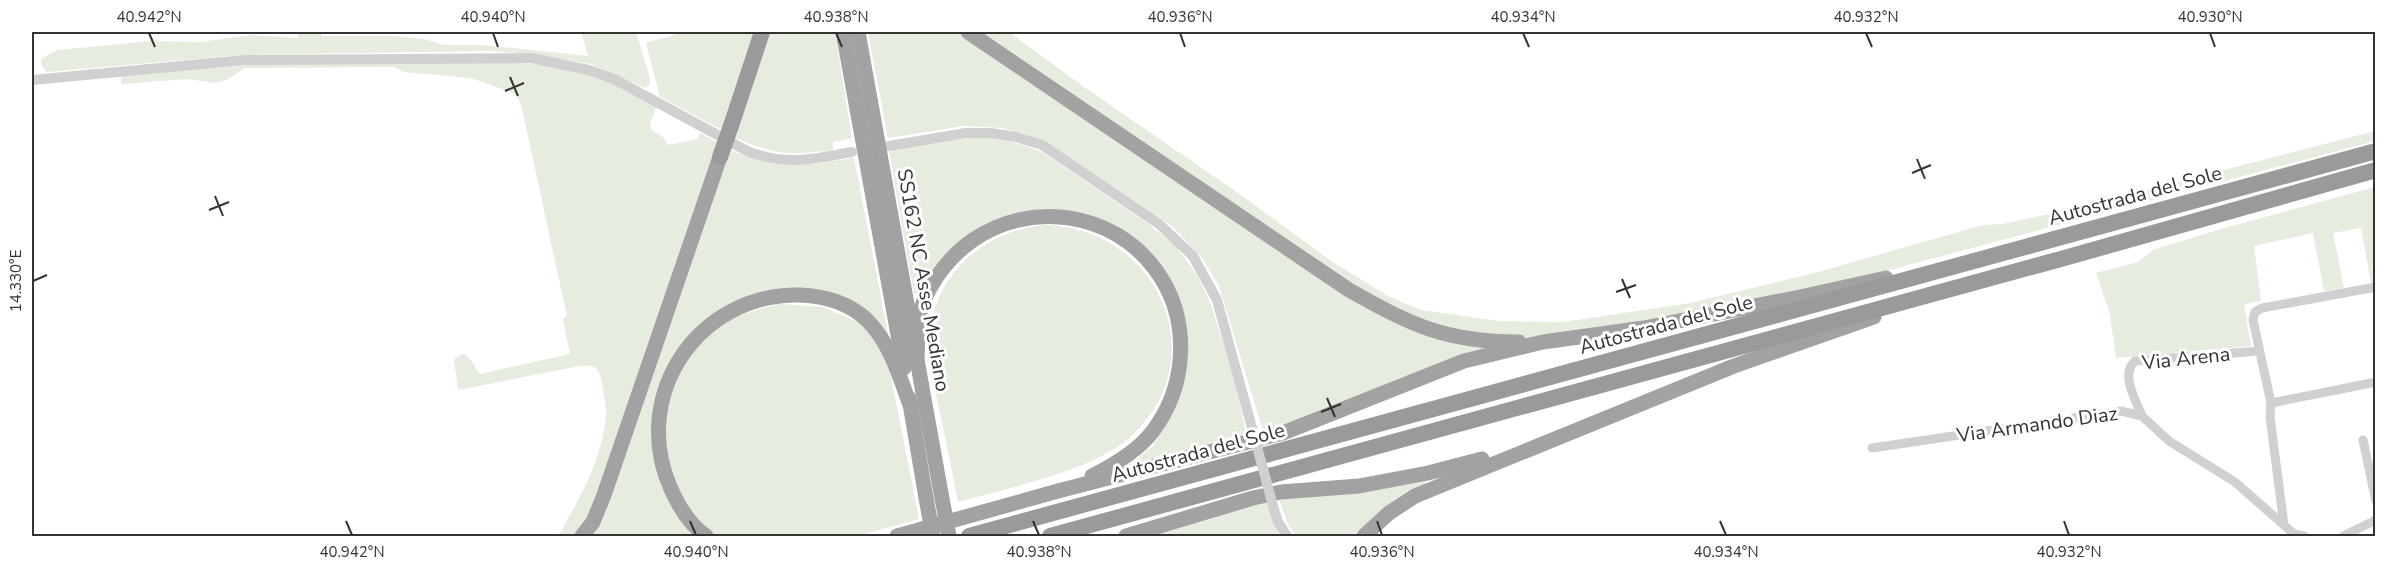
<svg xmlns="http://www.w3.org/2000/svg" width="2407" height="568" font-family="'Nunito Sans',sans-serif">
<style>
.green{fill:#e6ecdf}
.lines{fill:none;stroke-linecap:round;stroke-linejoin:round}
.minor{stroke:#d0d0d0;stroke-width:9}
.tertiary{stroke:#d0d0d0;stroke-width:10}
.trunk{stroke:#a2a2a2;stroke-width:15}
.motorway{stroke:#9a9a9a;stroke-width:16}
.tertiary-bridge{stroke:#d0d0d0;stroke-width:10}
.trunk-bridge{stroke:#a2a2a2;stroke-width:15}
.motorway-bridge{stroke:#9a9a9a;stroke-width:16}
.ticks{fill:none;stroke:#333;stroke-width:2}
.labels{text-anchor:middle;stroke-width:6;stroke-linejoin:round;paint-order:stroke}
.street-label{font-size:20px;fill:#333;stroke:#fff}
.neatline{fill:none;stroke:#333;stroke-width:2}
.ticks-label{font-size:15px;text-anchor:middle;fill:#333}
</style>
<rect width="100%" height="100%" fill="#fff"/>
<g class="green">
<polygon points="298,32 321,32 322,36 391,36 424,39 443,45 483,45 588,56 581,32 636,32 649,75 650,85 644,88 591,64 530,54 489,51 241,55 46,72 41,65 41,59 57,50 153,41 200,42 252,35 298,38"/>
<polygon points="685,32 757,32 722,130 660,97 646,43"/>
<path d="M769 32H835L852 138 833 142V150C790 155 777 156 736 138Z"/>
<path d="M868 32H959L984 52 1358 304C1405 329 1443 339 1495 349L1291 423 1263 431 1219 286 1202 258 1173 227 1046 142 1003 128 964 126 888 138Z"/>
<polygon points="976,32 1009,32 1084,87 1245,198 1334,263 1388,296 1421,310 1499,321 1563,322 1691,303 1818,272 1983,225 2003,224 2081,207 2375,131 2375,141 1799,294 1543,342 1476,335 1418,320 1388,307"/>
<path d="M463 61C506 63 551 62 593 75 615 82 635 95 656 107L650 124 652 131 663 137 668 145 697 139 700 133 720 144 596 504 575 536H558C579 500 602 460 606 417 607 408 604 398 603 389 600 371 599 363 579 366L458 390 454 360 458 356 464 354C472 359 474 367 480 374L570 354 563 319 567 316 521 104 517 96 511 92 471 78 404 72 393 67 245 68 229 79 216 83 186 79 121 84 122 76 270 63Z"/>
<polygon points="968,138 992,138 1013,142 1042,152 1147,223 1175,245 1198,276 1211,305 1231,367 1247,436 1131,467 1129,465 1153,446 1166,424 1187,331 1137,241 1050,210 1022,211 986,223 959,241 939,264 924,295 914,294 889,151"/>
<path d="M731 150C780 172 803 165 854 158L889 339 869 316 770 292 682 349 655 454 698 536H589Z"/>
<polygon points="2375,187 2375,282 2371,283 2361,228 2333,233 2344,288 2324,291 2313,233 2254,246 2261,301 2244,304 2251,346 2116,358 2110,314 2096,273 2138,262 2153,250 2221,229"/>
<path d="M1048 225C1162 231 1216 363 1128 439 1091 471 1007 488 958 502 952 470 945 437 938 404 934 385 928 365 929 345 930 277 983 229 1048 225Z"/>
<path d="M780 304 823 307 863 324 888 361 919 519 857 536H715C706 530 700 521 693 513 650 462 657 389 702 341 722 318 752 311 780 304Z"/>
<polygon points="1425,479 1426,483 1385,509 1352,536 1297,536 1289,526 1279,500 1372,489"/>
<polygon points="1267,502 1279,536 1145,536"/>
</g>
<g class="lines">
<g class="minor">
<polyline points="2271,403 2376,382"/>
<path d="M2142 416C2136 400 2120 375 2135 361L2259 351"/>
<polyline points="2363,440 2376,501"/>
<polyline points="1872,448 2121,411 2142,416 2169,441 2235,482 2294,534 2304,536"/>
<polyline points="2284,525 2270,417 2271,403 2253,320 2255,312 2262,308 2376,287"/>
<polyline points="2343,536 2376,520"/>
</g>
<g class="tertiary">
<path d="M32 80 245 60 531 58 589 70 614 79 749 152C789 166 811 159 852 152"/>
<polyline points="889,146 966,133 991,133 1016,137 1042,145 1159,224 1193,256 1217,300 1252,428"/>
<polyline points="1273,506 1278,522 1287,536"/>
</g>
<g class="trunk">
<polyline points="843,32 904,368"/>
<polyline points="858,32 941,493"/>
<path d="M968 32 1349 290C1411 325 1445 342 1519 342"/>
<path d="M917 357C918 346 917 335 918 325 921 292 947 258 973 240 1031 200 1113 212 1155 269 1191 317 1188 384 1153 431 1138 451 1114 465 1092 476"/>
<polyline points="909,398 926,498"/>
<polyline points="582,536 593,522 604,495 720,157"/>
<path d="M706 536C690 525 679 507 671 489 629 396 698 293 800 295 824 296 849 303 867 320 890 343 899 375 910 405"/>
<polyline points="897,536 1058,491 1283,433 1464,361 1543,342 1644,328 1800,297 1886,278"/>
<polyline points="1126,536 1253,498 1281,492 1359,486 1428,473 1482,459"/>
<polyline points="1364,536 1389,513 1415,496 1734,366 1874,317"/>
</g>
<g class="motorway">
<polyline points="731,126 762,32"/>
<polyline points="969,536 2376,151"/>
<polyline points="1050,536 2068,257 2376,170"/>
</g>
<polyline class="tertiary-bridge" points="1252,428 1273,506"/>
<g class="trunk-bridge">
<polyline points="941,493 949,536"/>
<polyline points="926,498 933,536"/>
</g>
<polyline class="motorway-bridge" points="720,157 731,126"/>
</g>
<path class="ticks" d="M149 33 155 47M493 33 498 47M836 33 842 47M1180 33 1185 47M1523 33 1529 47M1866 33 1872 47M2210 33 2215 47M510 77 518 96M505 91 524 83M1917 159 1925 179M1912 173 1931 165M215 196 223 216M209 210 229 202M1622 279 1630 298M33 281 47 275M1616 292 1636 285M1327 398 1335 417M1321 412 1341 404M346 521 352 535M690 521 696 535M1033 521 1039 535M1377 521 1382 535M1720 521 1726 535M2064 521 2069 535"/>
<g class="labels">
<g class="street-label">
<text transform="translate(2135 195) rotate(-15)" y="7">Autostrada del Sole</text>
<text transform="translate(924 280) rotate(80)" y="7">SS162 NC Asse Mediano</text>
<text transform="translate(1666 324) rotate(-15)" y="7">Autostrada del Sole</text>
<text transform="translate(2186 358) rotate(-6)" y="7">Via Arena</text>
<text transform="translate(2037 424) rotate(-8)" y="7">Via Armando Diaz</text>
<text transform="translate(1198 452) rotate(-15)" y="7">Autostrada del Sole</text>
</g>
</g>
<rect width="2407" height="568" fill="none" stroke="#ffffff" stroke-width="66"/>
<rect x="33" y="33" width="2341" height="502" class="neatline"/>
<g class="ticks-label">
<text x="149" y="22">40.942°N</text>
<text x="493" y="22">40.940°N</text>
<text x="836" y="22">40.938°N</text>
<text x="1180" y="22">40.936°N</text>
<text x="1523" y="22">40.934°N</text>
<text x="1866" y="22">40.932°N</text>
<text x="2210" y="22">40.930°N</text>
<text transform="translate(16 281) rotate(-90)" y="5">14.330°E</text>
<text x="352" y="557">40.942°N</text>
<text x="696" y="557">40.940°N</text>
<text x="1039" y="557">40.938°N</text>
<text x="1382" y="557">40.936°N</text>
<text x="1726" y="557">40.934°N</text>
<text x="2069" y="557">40.932°N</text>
</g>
</svg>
